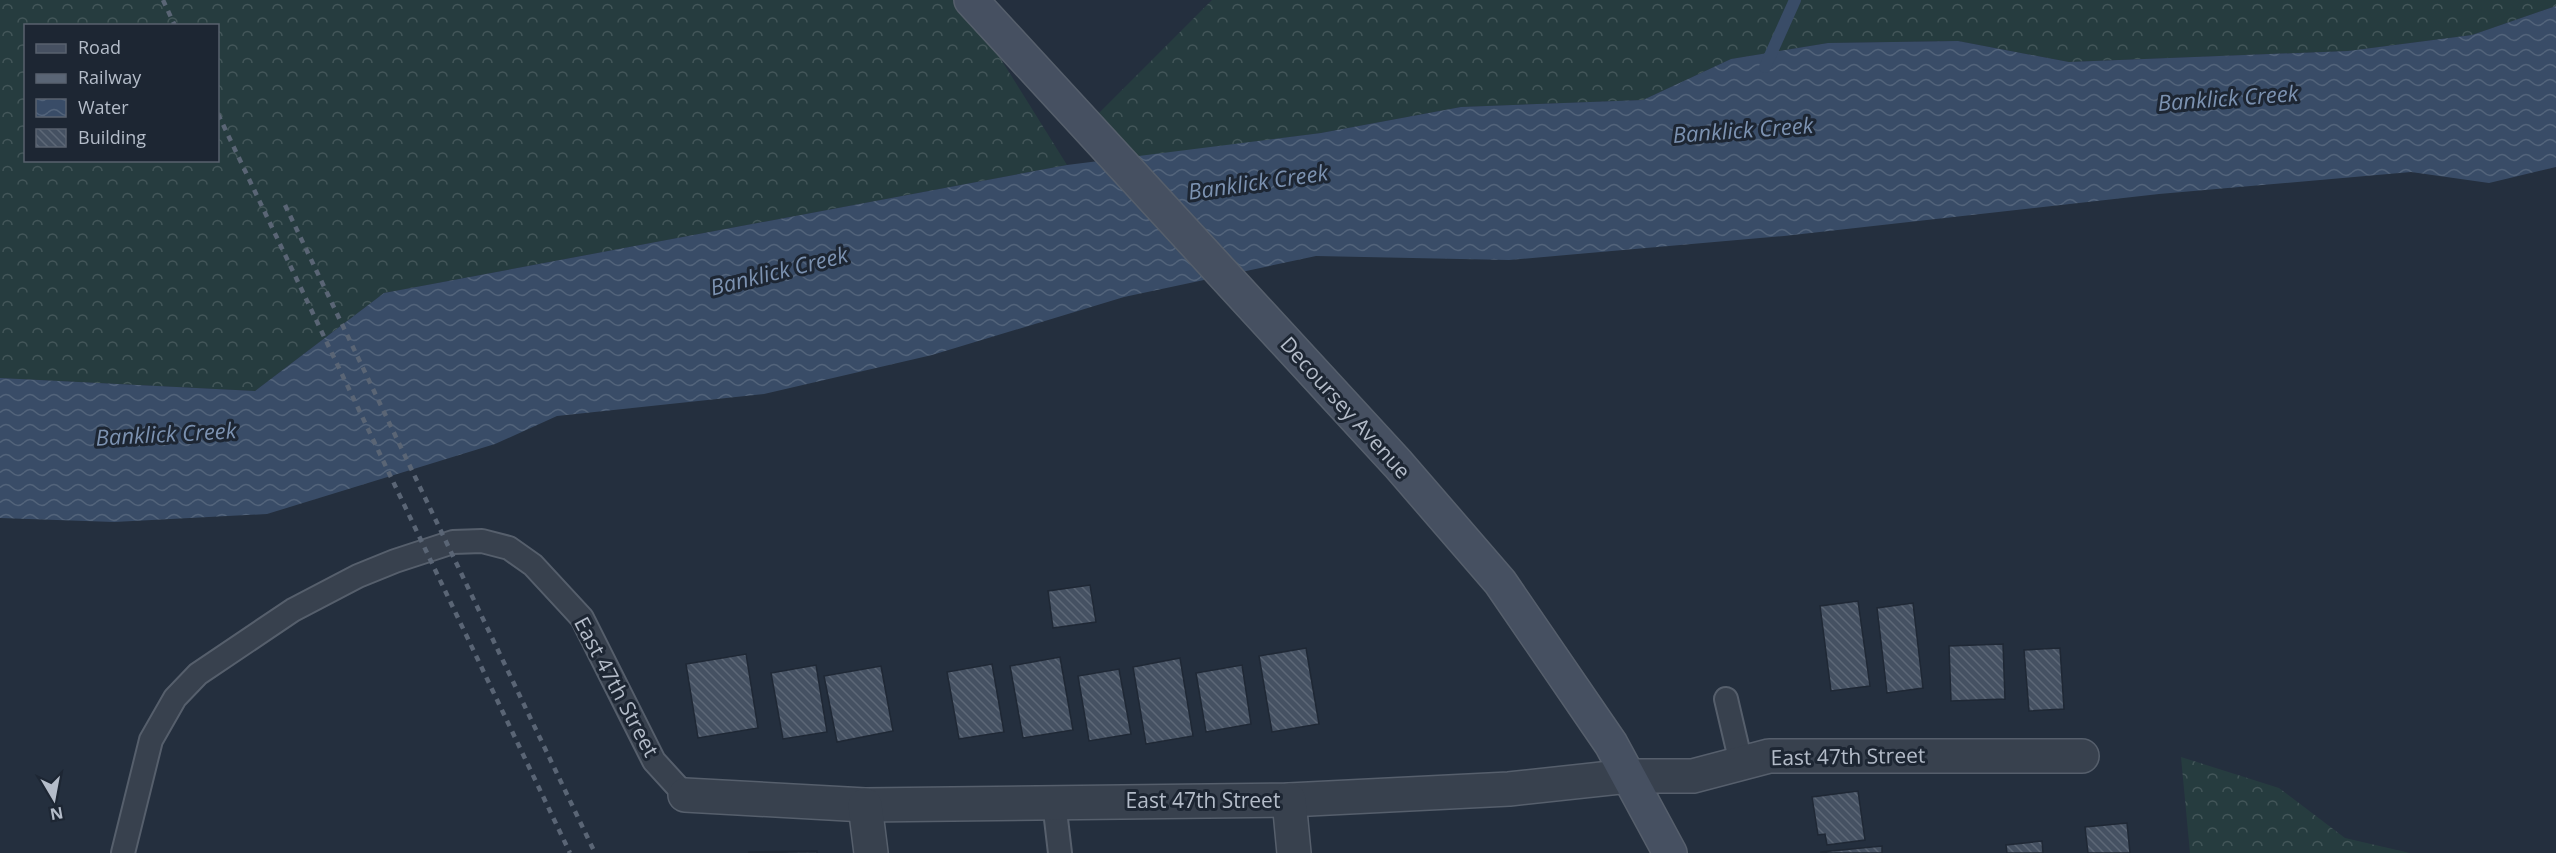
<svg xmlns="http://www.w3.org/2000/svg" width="2556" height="853" font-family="'Open Sans',sans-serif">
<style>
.forest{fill:url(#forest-crowns);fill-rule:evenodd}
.water{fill:url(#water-waves)}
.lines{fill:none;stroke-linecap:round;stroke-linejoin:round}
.stream{stroke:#394c67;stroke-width:12}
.building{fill:url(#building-back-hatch);stroke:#1f2835;stroke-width:1.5}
.service-casing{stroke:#565f6c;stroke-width:26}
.minor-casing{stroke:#565f6c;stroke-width:36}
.secondary-casing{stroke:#565f6c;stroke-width:36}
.service{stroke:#38414e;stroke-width:22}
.minor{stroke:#38414e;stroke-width:33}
.secondary{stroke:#465061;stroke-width:33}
.rail{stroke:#5a6575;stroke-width:4.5;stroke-dasharray:6 6;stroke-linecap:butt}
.labels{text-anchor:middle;stroke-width:6;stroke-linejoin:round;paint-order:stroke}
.street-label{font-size:21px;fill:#b4bcc9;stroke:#1d2633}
.water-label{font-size:22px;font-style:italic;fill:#7c92b1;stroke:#1d2633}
</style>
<defs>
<pattern id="forest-crowns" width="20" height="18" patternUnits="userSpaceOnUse" patternTransform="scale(1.5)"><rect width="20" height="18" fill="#263c3f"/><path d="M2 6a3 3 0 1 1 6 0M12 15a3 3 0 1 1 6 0" fill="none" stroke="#435659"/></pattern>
<pattern id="water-waves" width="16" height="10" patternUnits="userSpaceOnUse" patternTransform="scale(1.5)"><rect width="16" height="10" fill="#394c67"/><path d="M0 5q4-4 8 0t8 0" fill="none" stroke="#53647b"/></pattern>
<pattern id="building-back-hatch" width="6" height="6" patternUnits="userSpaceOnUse" patternTransform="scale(1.5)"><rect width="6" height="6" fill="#455162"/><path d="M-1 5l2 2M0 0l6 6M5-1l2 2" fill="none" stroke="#5d6877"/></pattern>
</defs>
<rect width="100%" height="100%" fill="#242f3e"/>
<g class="forest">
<path d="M0 0H964L1067 165 384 293 255 391 0 378ZM26 26H218V160H26Z"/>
<polygon points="1212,0 2556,0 2556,6 2472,35 2348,51 2069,62 1958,41 1828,43 1731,59 1643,100 1461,107 1321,133 1119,160 1087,125"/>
<polygon points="2181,757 2279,788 2345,838 2410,853 2190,853"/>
</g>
<polygon class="water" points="2556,6 2556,167 2489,183 2411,172 2159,194 1784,236 1509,260 1316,256 1124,297 932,355 764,394 557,416 495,444 267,514 114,522 0,518 0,378 255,391 384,293 1067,165 1321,133 1461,107 1643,100 1731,59 1828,43 1958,41 2069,62 2348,51 2472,35"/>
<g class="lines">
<polyline class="stream" points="1765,67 1795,0"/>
</g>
<g class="building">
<polygon points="1090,585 1096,622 1053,628 1048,591"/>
<polygon points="1858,601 1870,686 1831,691 1820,606"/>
<polygon points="1913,603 1923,688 1887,693 1877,608"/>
<polygon points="2003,644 2005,699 1951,701 1949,646"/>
<polygon points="1306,648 1319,724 1272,732 1259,656"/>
<polygon points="2060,648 2064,709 2029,711 2024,650"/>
<polygon points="746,654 758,728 698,738 686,664"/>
<polygon points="1060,657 1073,730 1023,738 1010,666"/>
<polygon points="1180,658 1193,736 1146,744 1133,667"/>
<polygon points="992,664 1004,732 959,739 947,672"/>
<polygon points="816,665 827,732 783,739 771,673"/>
<polygon points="1242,665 1251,724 1206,732 1196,673"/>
<polygon points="881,666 893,731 837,742 824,676"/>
<polygon points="1119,669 1131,734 1089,741 1078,676"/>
<polygon points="1858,791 1865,840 1827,845 1825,834 1818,835 1812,797"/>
<polygon points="2127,823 2130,853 2088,853 2085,827"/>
<polygon points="2042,841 2043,853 2007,853 2006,845"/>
<polygon points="1882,846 1882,853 1821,853 1821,852"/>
<polygon points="817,851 817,853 749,853 749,852"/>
</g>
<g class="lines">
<defs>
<g id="service">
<polyline points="1726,699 1741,763"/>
<polyline points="1054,802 1060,853"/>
<polyline points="123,853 151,740 175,698 198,674 293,610 358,576 395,561 453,542 482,541 509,548 533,565 582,618 654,761 685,795"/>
</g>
<g id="minor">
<polyline points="685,795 865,805 1289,800 1509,789 1629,776 1693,776 1769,756 2082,756"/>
<polyline points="1289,800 1294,853"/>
<polyline points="865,805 871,853"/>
</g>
<polyline id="secondary" points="971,0 1398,464 1500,582 1611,744 1670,853"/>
</defs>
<use href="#service" class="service-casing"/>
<use href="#minor" class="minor-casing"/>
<use href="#secondary" class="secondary-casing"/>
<use href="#service" class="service"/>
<use href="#minor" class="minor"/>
<use href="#secondary" class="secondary"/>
<g class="rail">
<polyline points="163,0 175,26"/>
<polyline points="218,114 570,853"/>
<polyline points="285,205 595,853"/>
</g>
</g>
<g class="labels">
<g class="street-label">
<text transform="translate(1345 408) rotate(48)" y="7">Decoursey Avenue</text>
<text transform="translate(616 687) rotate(62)" y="7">East 47th Street</text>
<text transform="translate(1848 757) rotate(-1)" y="7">East 47th Street</text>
<text x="1203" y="808">East 47th Street</text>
</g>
<g class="water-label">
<text transform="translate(2228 98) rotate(-4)" y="8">Banklick Creek</text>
<text transform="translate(1743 130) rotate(-4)" y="8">Banklick Creek</text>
<text transform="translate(1258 182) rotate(-8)" y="8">Banklick Creek</text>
<text transform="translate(779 271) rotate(-14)" y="8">Banklick Creek</text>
<text transform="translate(166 434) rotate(-3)" y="8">Banklick Creek</text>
</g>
</g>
<rect x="24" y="24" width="195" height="138" fill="#1d2633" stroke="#59626f" stroke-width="1.5"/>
<rect x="36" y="44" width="30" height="9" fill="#465061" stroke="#59626f" stroke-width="1.5"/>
<text x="78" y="54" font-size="18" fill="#b4bcc9">Road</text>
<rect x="36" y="74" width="30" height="9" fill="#5a6575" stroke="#59626f" stroke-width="1.5"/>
<text x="78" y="84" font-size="18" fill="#b4bcc9">Railway</text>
<rect x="36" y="99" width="30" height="18" fill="url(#water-waves)" stroke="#59626f" stroke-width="1.5"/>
<text x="78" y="114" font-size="18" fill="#b4bcc9">Water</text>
<rect x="36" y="129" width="30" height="18" fill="url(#building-back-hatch)" stroke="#59626f" stroke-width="1.5"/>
<text x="78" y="144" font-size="18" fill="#b4bcc9">Building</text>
<g transform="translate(54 799) rotate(170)" stroke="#1d2633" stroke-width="4.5" paint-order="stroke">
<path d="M0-4.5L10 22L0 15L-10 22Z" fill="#b4bcc9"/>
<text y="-9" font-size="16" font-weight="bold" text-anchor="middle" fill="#b4bcc9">N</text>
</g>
</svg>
